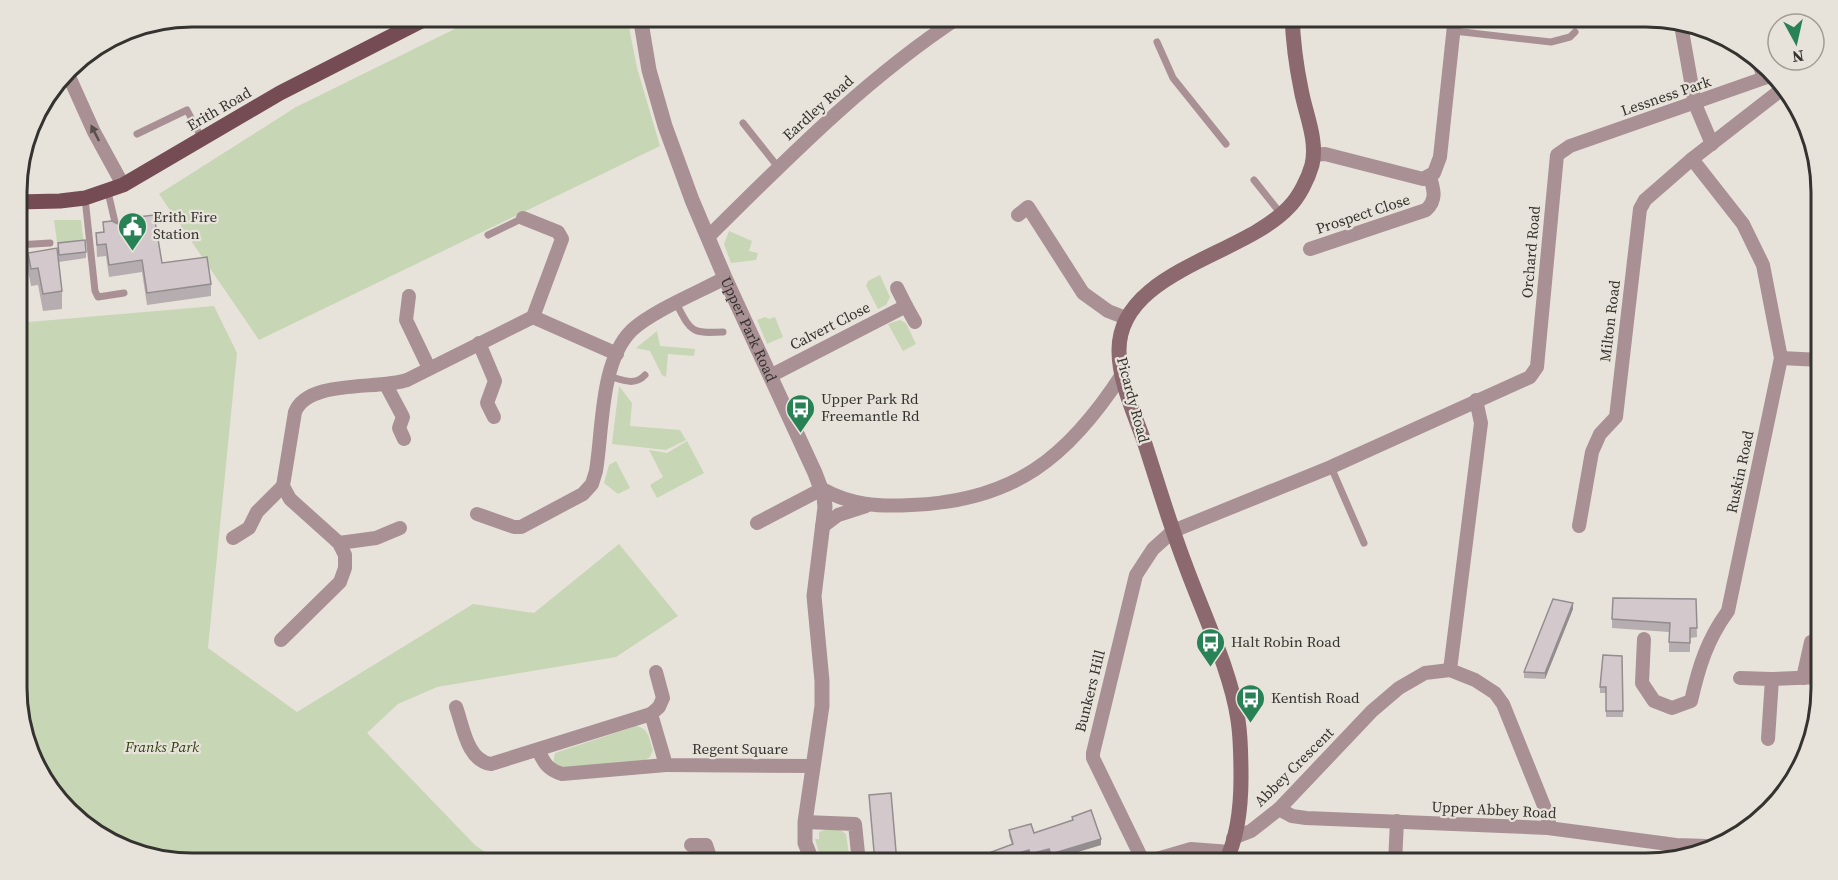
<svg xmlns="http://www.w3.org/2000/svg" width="1838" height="880" font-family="'Source Serif 4',serif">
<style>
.green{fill:#c7d6b4}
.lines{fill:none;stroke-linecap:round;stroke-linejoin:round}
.service{stroke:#a99094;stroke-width:7}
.minor{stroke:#a99094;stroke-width:14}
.tertiary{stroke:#a99094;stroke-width:15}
.secondary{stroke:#8b696e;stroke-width:15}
.primary{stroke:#754c54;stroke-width:15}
.wall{fill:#b5adaf}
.shaded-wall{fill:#948d8f}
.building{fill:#d3c9cc;stroke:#948d8f;stroke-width:1.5}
.oneway{fill:#584f4d}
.labels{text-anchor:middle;stroke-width:4.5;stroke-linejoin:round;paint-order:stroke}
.street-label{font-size:15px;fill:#35332f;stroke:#e8e3da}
.poi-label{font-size:15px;fill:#35332f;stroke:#e8e3da;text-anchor:start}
.park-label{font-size:15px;font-style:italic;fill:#2f410e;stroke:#e8e3da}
.rim{fill:none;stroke:#35332f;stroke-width:3}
</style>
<rect width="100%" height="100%" fill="#e8e3da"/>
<g class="green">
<polygon points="479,17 627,17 637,68 660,146 259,340 159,194 296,107"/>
<polygon points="54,220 81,220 84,246 58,249"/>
<polygon points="729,231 752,241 749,251 758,253 756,260 731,263 724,244"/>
<polygon points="880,275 890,297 886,305 878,309 866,286 868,281"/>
<polygon points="214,306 237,353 208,648 297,712 473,604 534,613 619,544 678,616 616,657 437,687 398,704 367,733 475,845 501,863 192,863 115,846 53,794 18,711 17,323"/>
<polygon points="765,317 769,319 775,317 783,337 767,344 757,320"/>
<polygon points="900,320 906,323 916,344 903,351 888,324"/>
<polygon points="657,331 660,346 695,349 694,356 668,354 666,377 662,375 650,351 636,348"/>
<polygon points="619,386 632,403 630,426 680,430 686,440 666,450 612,444"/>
<polygon points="687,441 704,473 657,498 650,485 663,477 649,450 667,453"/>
<polygon points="616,461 630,488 618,494 604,483 609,465"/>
<path d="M636 726C649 728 649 739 653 750L650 757 645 760 559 768 553 763 555 753Z"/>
<polygon points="827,829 840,830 846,834 850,863 822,863 815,839 819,839 819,832"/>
</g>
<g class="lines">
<g class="service">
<polyline points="1454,31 1551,42 1570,37 1575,32"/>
<polyline points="1157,42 1173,78 1226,144"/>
<polyline points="1754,60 1761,79"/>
<polyline points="72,65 81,59"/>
<polyline points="743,123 778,167"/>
<polyline points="137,134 187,110 202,139"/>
<polyline points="1254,180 1281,214"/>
<polyline points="108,192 117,231"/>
<polyline points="85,198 95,291 98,297 124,293"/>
<polyline points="488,235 523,218"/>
<polyline points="17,245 50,243"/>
<path d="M676 303C691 331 690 334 723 332"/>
<path d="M608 376C621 379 634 387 645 375"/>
<polyline points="1331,467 1364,543"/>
</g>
<g class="minor">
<polyline points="1681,25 1695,104 1712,144"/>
<polyline points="67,72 94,132 123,185"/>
<polyline points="1314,155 1325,154 1423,179 1434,173 1440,157 1455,16"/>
<polyline points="1018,215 1028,207 1083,293 1108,311 1126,318"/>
<polyline points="523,218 558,232 562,239 533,317"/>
<path d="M708 237C788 158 866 78 961 16"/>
<path d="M1310 249 1426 210C1437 200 1434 190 1430 177"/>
<polyline points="897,288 906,306"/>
<polyline points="409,296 406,320 429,368"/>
<polyline points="479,343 495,381 487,403 494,417"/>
<polyline points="1781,358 1821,360"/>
<polyline points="770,376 906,306 915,322"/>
<polyline points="386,385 403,417 399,428 404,439"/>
<path d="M477 514 514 527H521L583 494 592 484 596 471C603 429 600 361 632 330 652 311 699 292 725 278"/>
<path d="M757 523 822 489C851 505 878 507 911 505 1014 501 1068 458 1123 373"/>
<polyline points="1579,526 1592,452 1600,434 1616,417 1640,209 1645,200 1692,159 1786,86"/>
<polyline points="822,527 838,515 866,506"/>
<polyline points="233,538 249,528 257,512 283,486"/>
<polyline points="339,543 376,538 400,528"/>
<path d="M1644 639 1642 683 1654 701 1672 708 1691 701C1699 666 1707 640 1728 611L1781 358 1763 265 1743 224 1692 159"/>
<path d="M281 640 340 582 345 568V555L339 543 290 499 283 486 295 412C308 379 377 390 407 380L533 317 617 354"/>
<polyline points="1450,670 1481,423 1476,400"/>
<polyline points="1740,678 1772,679 1821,677"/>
<polyline points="1803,678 1811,642"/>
<path d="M456 707C463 726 467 761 491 764L651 714 666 765 813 766"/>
<polyline points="651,714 659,707 663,698 656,672"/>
<polyline points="1768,739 1772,679"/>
<path d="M538 750C544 763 548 770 562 774L666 765"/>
<polyline points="1279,809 1292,816 1306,818 1548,828 1676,845 1708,846"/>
<polyline points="805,822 855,824 859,863"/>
<polyline points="1233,838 1251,831 1279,809 1372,711 1399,688 1425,673 1450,670 1475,680 1495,693 1503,704 1546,811 1549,822 1548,828"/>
<polyline points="691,845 706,845 712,863"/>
<polyline points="1143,863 1191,849 1230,852"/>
<polyline points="1144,863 1093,758 1093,753 1136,575 1153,549 1173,531 1331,467 1530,377 1537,367 1557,155 1570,146 1773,75"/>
<polyline points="1395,863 1397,821"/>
</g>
<path class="tertiary" id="s1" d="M640 16 649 70 665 126 692 200 725 278 815 473 824 497 825 507 814 596 822 681V706L805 822V843L813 863"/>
<path class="secondary" d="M1225 863C1238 837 1241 807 1241 778 1241 759 1241 739 1238 720 1231 671 1202 611 1185 564 1170 525 1158 484 1145 444 1135 415 1119 382 1119 351 1118 271 1244 256 1289 207 1299 197 1308 179 1312 165 1318 140 1305 113 1301 89 1296 65 1293 41 1292 16"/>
<polyline class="primary" points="17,202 60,201 85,198 123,185 280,93 431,16"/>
</g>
<g class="wall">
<polygon points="103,222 162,263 211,284 211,296 147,305 142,272 109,277 106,256 97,257 96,233 103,232"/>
<polygon points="58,243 86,252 86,258 59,262"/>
<polygon points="28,253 62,291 62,309 43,311 38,285 31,286 28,271"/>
<polygon points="1696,599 1697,637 1690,638 1690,652 1669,652 1669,632 1612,628 1612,619"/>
<polygon points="1573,609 1545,679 1524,678 1524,672"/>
<polygon points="1622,656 1623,717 1606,717 1606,693 1600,693 1600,687"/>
<polygon points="1072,817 1101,845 1051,860 1049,855 1030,861 1029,857 1012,845 1009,836 1009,830 1034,833 1072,820"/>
</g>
<g class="shaded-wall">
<polygon points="1573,603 1573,609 1545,679 1545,673"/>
<polygon points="1101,839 1101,845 1051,860 1051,854"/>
<polygon points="1049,849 1049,855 1030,861 1030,854"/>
<polygon points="1029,850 1029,857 1006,863 998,863 998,859"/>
</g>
<g class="building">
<polygon points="154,215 162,263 207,257 211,284 147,293 142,260 109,265 106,244 97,245 96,233 104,232 103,222 112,221 118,224 122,219"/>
<polygon points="85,240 86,252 59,255 58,243"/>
<polygon points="57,248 62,291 43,294 38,268 31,269 28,253"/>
<polygon points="1613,598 1696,599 1697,628 1690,628 1690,643 1669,642 1670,623 1612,619"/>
<polygon points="1553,599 1573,603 1545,673 1524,672"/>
<polygon points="1603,655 1622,656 1623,711 1606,711 1606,687 1600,687"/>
<polygon points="891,793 897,863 875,863 869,795"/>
<polygon points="1091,810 1101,839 1051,854 1049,849 1030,854 1029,850 998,859 1000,863 962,863 1013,844 1009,830 1031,824 1034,833 1073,820 1072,817"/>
</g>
<defs><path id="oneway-solid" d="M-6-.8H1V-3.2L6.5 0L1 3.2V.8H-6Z" transform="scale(1.5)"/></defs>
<use class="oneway" href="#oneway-solid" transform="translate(95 133) rotate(-117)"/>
<defs>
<symbol id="civic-pin" viewBox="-11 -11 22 30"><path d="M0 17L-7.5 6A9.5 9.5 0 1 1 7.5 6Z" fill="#298156" stroke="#e8e3da"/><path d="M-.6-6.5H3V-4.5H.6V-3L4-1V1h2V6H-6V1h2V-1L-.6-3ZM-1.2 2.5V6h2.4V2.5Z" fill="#fff"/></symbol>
<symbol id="bus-pin" viewBox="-11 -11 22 30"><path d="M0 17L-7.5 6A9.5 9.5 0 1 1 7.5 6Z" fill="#298156" stroke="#e8e3da"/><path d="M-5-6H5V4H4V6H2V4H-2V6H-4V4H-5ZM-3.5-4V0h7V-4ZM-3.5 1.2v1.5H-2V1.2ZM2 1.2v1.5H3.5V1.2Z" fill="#fff"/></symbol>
</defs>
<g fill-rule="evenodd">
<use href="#civic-pin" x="116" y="210" width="33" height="45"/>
<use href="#bus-pin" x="784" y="392" width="33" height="45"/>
<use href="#bus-pin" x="1194" y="626" width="33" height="45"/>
<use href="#bus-pin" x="1234" y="682" width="33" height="45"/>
</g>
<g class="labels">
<g class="street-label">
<text transform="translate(1666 96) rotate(-19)" y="5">Lessness Park</text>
<text transform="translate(818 108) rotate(-42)" y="5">Eardley Road</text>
<text transform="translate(219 109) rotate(-30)" y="5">Erith Road</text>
<text transform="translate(1363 214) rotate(-18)" y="5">Prospect Close</text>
<text transform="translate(1531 252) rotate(-85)" y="5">Orchard Road</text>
<text transform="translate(1610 321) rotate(-83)" y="5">Milton Road</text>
<text transform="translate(830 326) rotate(-27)" y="5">Calvert Close</text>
<text dy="5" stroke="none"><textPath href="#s1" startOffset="333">Upper Park Road</textPath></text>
<text transform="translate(1133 400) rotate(75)" y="5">Picardy Road</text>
<text transform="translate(1740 472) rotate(-78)" y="5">Ruskin Road</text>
<text transform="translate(1090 691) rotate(-76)" y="5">Bunkers Hill</text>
<text x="740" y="754">Regent Square</text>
<text transform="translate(1294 767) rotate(-45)" y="5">Abbey Crescent</text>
<text transform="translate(1494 810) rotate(3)" y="5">Upper Abbey Road</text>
</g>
<g class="poi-label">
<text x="153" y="222">Erith Fire<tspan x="153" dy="17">Station</tspan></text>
<text x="821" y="404">Upper Park Rd<tspan x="821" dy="17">Freemantle Rd</tspan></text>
<text x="1231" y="647">Halt Robin Road</text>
<text x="1271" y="703">Kentish Road</text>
</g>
<g class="park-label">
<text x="162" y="752">Franks Park</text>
</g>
</g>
<path d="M0 0H1838V880H0ZM192 27H1646A165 165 0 0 1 1811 192V688A165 165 0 0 1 1646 853H192A165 165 0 0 1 27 688V192A165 165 0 0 1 192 27Z" fill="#e8e3da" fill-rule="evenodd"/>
<path class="rim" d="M192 27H1646A165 165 0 0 1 1811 192V688A165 165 0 0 1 1646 853H192A165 165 0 0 1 27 688V192A165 165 0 0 1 192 27Z"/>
<g transform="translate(1796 42) rotate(172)"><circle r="28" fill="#e8e3da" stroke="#a09d96" stroke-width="1.5"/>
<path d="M0-4.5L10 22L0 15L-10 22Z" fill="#298156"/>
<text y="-9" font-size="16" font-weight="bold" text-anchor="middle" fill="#35332f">N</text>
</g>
</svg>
